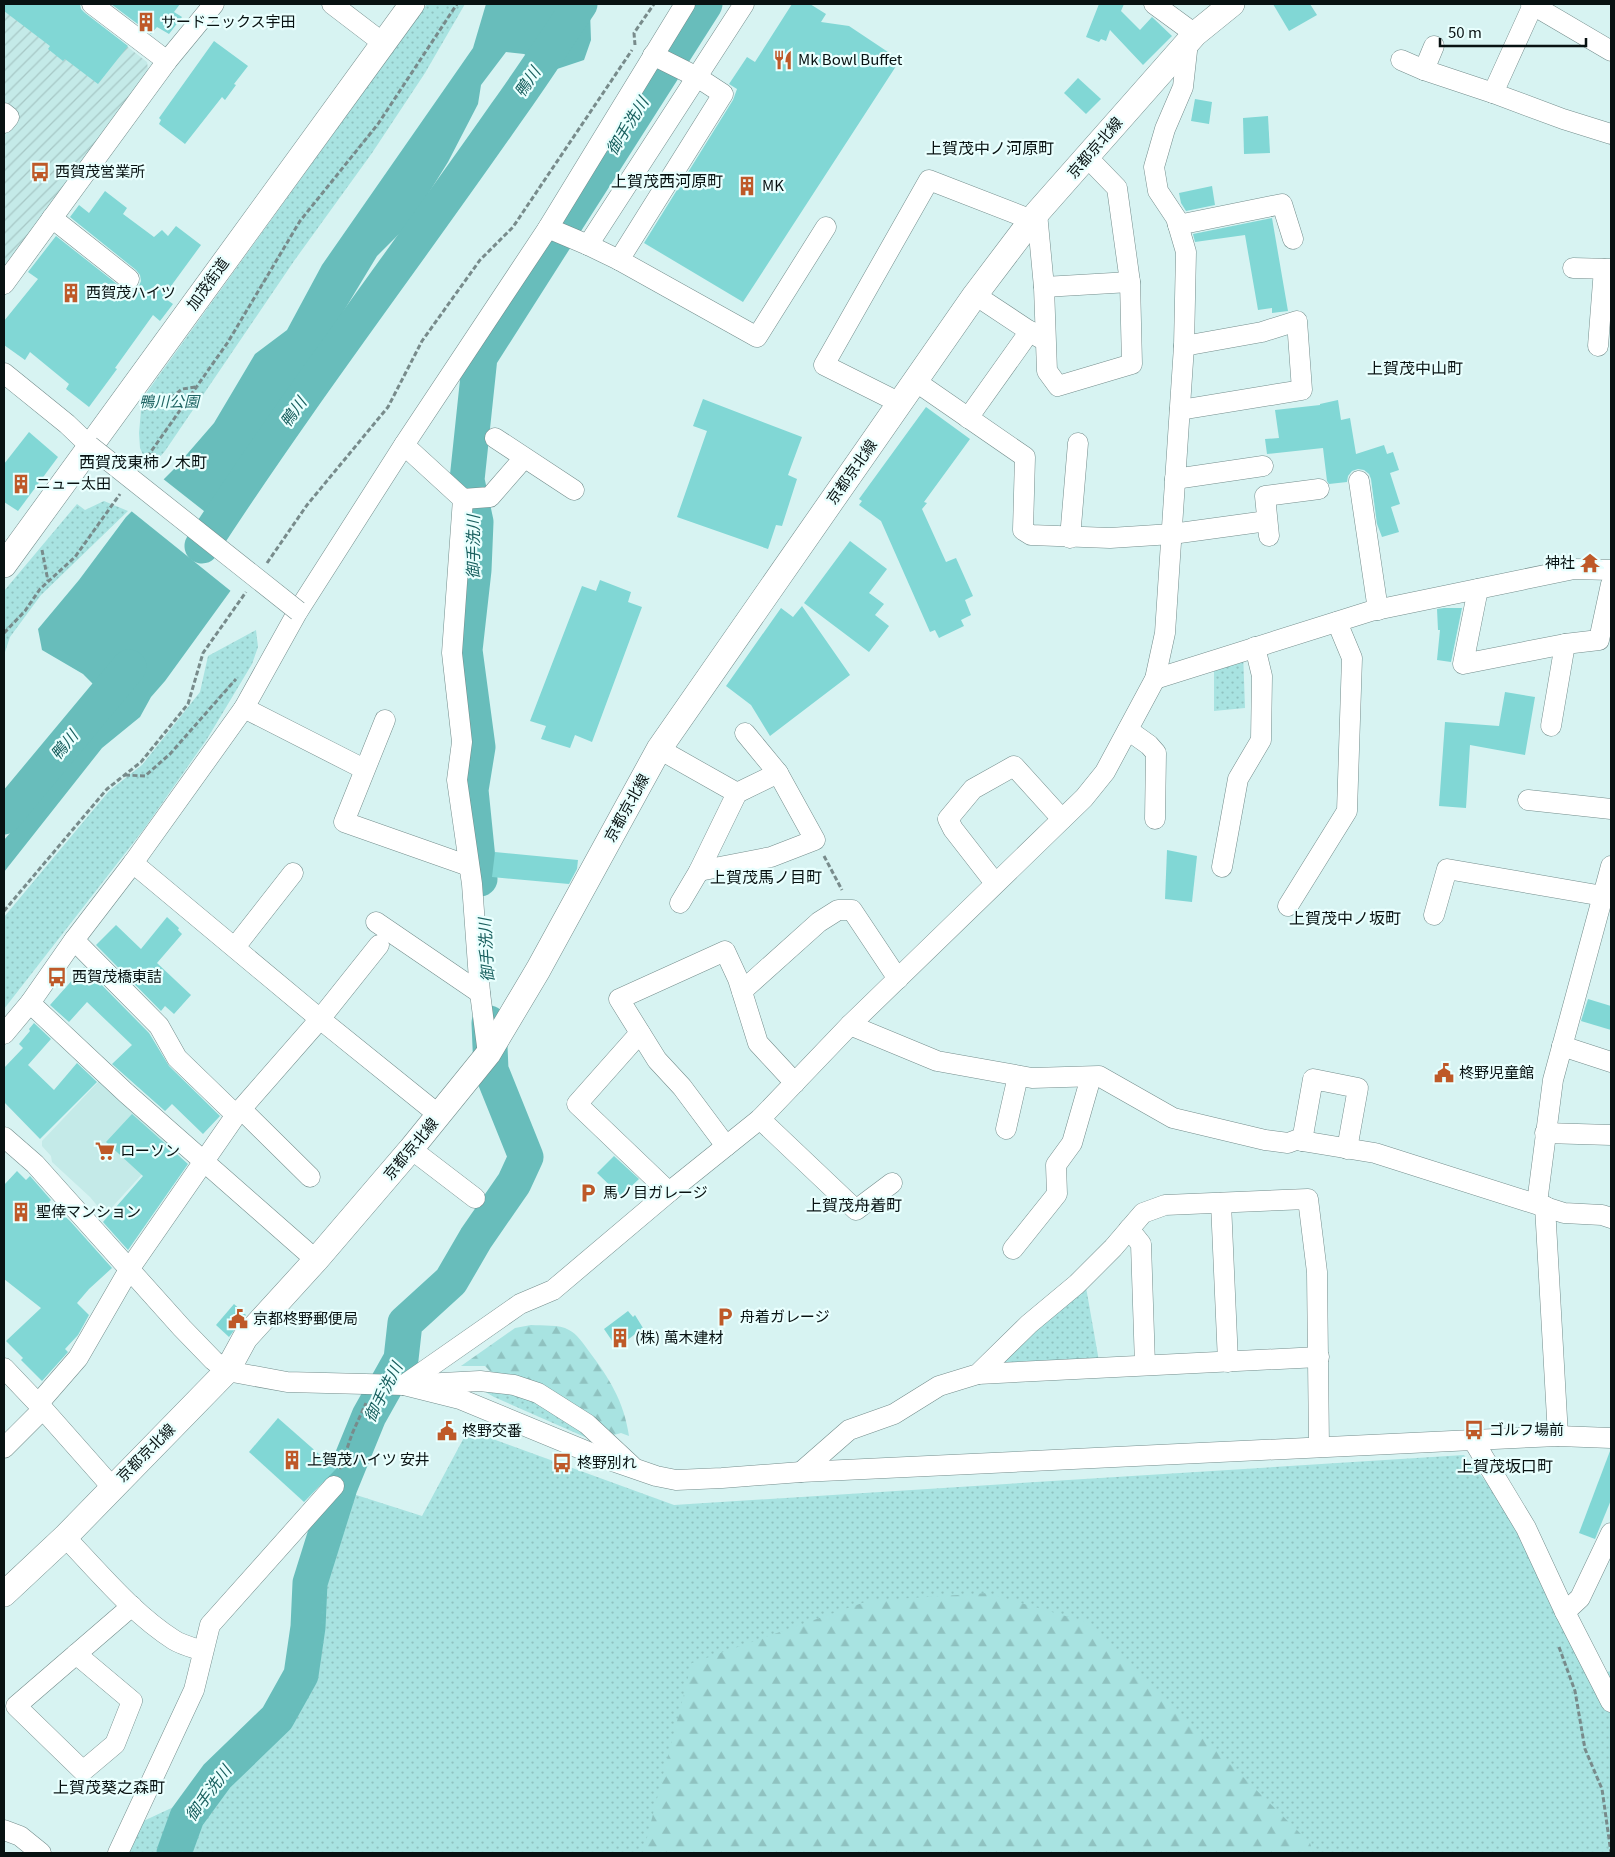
<svg xmlns="http://www.w3.org/2000/svg" width="1615" height="1857" font-family="Georgia,'Noto Sans JP',serif">
<style>
.built{fill:#c4eae8}
.industrial{fill:url(#industrial-furrows)}
.grass{fill:url(#grass-dots)}
.forest{fill:url(#forest-firs)}
.water{fill:#68bdbb}
.pier{fill:#d7f3f2}
.lines{fill:none;stroke-linecap:round;stroke-linejoin:round}
.river{stroke:#68bdbb;stroke-width:35}
.building{fill:#81d7d5}
.minor-casing{stroke:#748d8c;stroke-width:21}
.major-casing{stroke:#748d8c;stroke-width:26}
.path{stroke:#788b8b;stroke-width:3;stroke-dasharray:5 2.5;stroke-linecap:butt}
.minor{stroke:#fff;stroke-width:20}
.major{stroke:#fff;stroke-width:25}
.minor-bridge-casing{stroke:#748d8c;stroke-width:21;stroke-linecap:butt}
.minor-bridge{stroke:#fff;stroke-width:20}
.labels{text-anchor:middle;stroke-width:4.5;stroke-linejoin:round;paint-order:stroke}
.poi-label{font-size:15px;fill:#081212;stroke:#e9fffe;text-anchor:start}
.street-label{font-size:15px;fill:#081212;stroke:#e9fffe}
.park-label{font-size:15px;font-style:italic;fill:#1d6362;stroke:#e9fffe}
.water-label{font-size:16px;font-style:italic;fill:#19605f;stroke:#e9fffe}
.neighbourhood-label{font-size:16px;fill:#081212;stroke:#e9fffe}
</style>
<defs>
<pattern id="industrial-furrows" width="10" height="10" patternUnits="userSpaceOnUse" patternTransform="scale(1.25)"><rect width="10" height="10" fill="#c4eae8"/><path d="M-1 1l2-2M0 10L10 0M9 11l2-2" fill="none" stroke="#a7c8c6"/></pattern>
<pattern id="grass-dots" width="8" height="8" patternUnits="userSpaceOnUse" patternTransform="scale(1.25)"><rect width="8" height="8" fill="#a8e3e1"/><path d="M2 2h.1M6 6h.1" fill="none" stroke="#8fc2c0" stroke-width="1.8" stroke-linecap="round"/></pattern>
<pattern id="forest-firs" width="22" height="20" patternUnits="userSpaceOnUse" patternTransform="scale(1.25)"><rect width="22" height="20" fill="#a8e3e1"/><path d="M5 1l3.5 6h-7zM16 11l3.5 6h-7z" fill="#8fc2c0"/></pattern>
</defs>
<rect width="100%" height="100%" fill="#d7f3f2"/>
<polygon class="built" points="100,1080 173,1140 105,1215 90,1197 52,1162 51,1156 42,1146 42,1141"/>
<polygon class="industrial" points="4,4 73,4 147,62 149,76 4,269"/>
<g class="grass">
<polygon points="427,4 465,4 425,73 372,153 294,261 165,451 149,469 140,448 139,433 142,399"/>
<polygon points="104,501 128,511 41,595 10,637 4,655 4,591 77,504 85,510"/>
<polygon points="256,630 258,647 252,664 207,739 144,829 4,1009 4,917 109,791 142,765 200,692 208,656"/>
<polygon points="1243,651 1245,708 1214,711 1214,660"/>
<polygon points="1084,1276 1100,1367 988,1373"/>
<polygon points="483,1388 541,1401 594,1441 494,1397 482,1390"/>
<polygon points="468,1430 674,1505 1464,1455 1492,1489 1517,1530 1590,1676 1611,1671 1611,1853 124,1853 137,1824 223,1784 293,1706 311,1654 316,1612 318,1578 350,1493 422,1516"/>
</g>
<g class="forest">
<path d="M531 1325C543 1326 559 1324 569 1330 577 1334 583 1343 588 1350 609 1378 624 1401 629 1436L621 1433 614 1435 587 1412 582 1413 506 1379 490 1371 485 1366H461L515 1328Z"/>
<polygon points="987,1593 1086,1622 1310,1843 1313,1853 643,1853 692,1663 868,1601"/>
</g>
<polygon class="water" points="486,4 592,4 590,11 591,40 584,60 554,70 524,54 506,52 481,85 478,104 448,162 410,223 377,256 302,380 238,480 219,530 234,586 165,681 151,697 140,717 102,748 4,872 4,840 54,782 77,748 99,710 95,686 83,674 42,650 38,629 79,580 126,517 175,468 214,423 255,354 287,330 322,265 473,48"/>
<polygon class="pier" points="162,478 223,526 221,530 237,585 232,592 130,510"/>
<g class="lines">
<g class="river">
<path d="M202 546C298 398 405 258 506 113 532 77 556 40 580 4"/>
<polyline points="4,817 129,667"/>
<polyline points="480,879 471,790 478,747 465,650 474,570 476,522 467,480 480,357 705,4"/>
<polyline points="174,1853 187,1817 217,1776 277,1718 301,1675 308,1627 310,1583 340,1487 369,1416 401,1359 405,1323 451,1281 476,1238 514,1183 526,1157 491,1070 489,1023"/>
</g>
</g>
<g class="building">
<polygon points="4,4 80,4 81,9 85,13 128,46 98,84 65,59 63,61 48,49 50,46 4,11"/>
<polygon points="111,4 180,4 174,12 182,17 169,34 157,27 151,34"/>
<polygon points="792,4 810,4 826,14 821,22 849,26 900,60 743,302 644,243 733,100 737,89 729,84 747,57 755,62"/>
<polygon points="1099,4 1124,4 1121,11 1140,30 1152,17 1172,36 1143,65 1110,30 1106,41 1101,39 1099,42 1086,37"/>
<polygon points="1273,4 1310,4 1317,15 1289,31"/>
<polygon points="214,41 248,66 234,84 236,85 225,100 222,97 185,144 159,124 161,120 159,118"/>
<polygon points="1078,78 1101,99 1086,114 1064,93"/>
<polygon points="1195,99 1212,102 1209,124 1191,121"/>
<polygon points="1268,116 1270,153 1244,154 1243,118"/>
<polygon points="1212,186 1215,205 1186,211 1181,203 1179,193"/>
<polygon points="105,191 127,208 123,214 154,237 162,230 168,236 176,226 201,245 163,297 173,304 160,321 153,315 115,368 117,369 89,407 66,389 69,384 30,352 25,360 4,345 4,321 38,279 28,272 56,236 122,288 127,291 133,290 139,286 141,281 140,275 136,270 70,217 79,205 89,213"/>
<polygon points="1272,218 1288,311 1272,313 1272,308 1258,310 1245,235 1195,242 1193,234"/>
<polygon points="703,399 802,437 788,475 797,479 782,526 776,525 768,549 677,517 707,431 693,426"/>
<polygon points="1338,400 1341,420 1350,418 1356,454 1384,445 1387,454 1393,452 1399,470 1390,473 1400,504 1391,507 1399,532 1382,537 1377,524 1371,479 1369,474 1364,470 1358,469 1352,471 1348,476 1347,482 1329,484 1327,481 1323,448 1267,454 1265,439 1279,438 1275,410 1320,405 1320,404"/>
<polygon points="926,407 970,439 924,502 927,503 922,509 946,562 956,558 973,596 965,600 971,615 961,620 964,626 939,638 935,630 930,632 881,521 859,505 862,501 859,499"/>
<polygon points="29,432 58,457 18,511 4,502 4,464"/>
<polygon points="850,541 887,569 869,593 884,604 875,615 889,626 869,652 804,603"/>
<polygon points="600,580 631,592 628,602 642,607 592,742 575,735 570,748 541,739 546,726 530,721 582,586 596,591"/>
<polygon points="802,606 850,675 770,736 751,705 726,686 781,608 793,617"/>
<polygon points="1444,608 1462,608 1451,662 1437,660 1440,630 1438,630 1437,609"/>
<polygon points="1505,692 1535,697 1525,755 1470,745 1466,808 1439,806 1445,722 1499,726"/>
<polygon points="1167,850 1197,856 1192,902 1165,899"/>
<polygon points="495,852 578,860 577,869 569,884 492,877"/>
<polygon points="167,917 179,928 178,930 182,934 157,963 191,995 174,1014 165,1006 161,1011 96,945 116,925 141,949"/>
<polygon points="84,967 149,1033 169,1066 220,1116 203,1134 172,1104 165,1111 112,1064 132,1045 87,1002 69,1022 50,1005"/>
<polygon points="1588,999 1611,1006 1611,1030 1581,1021"/>
<polygon points="34,1023 51,1039 28,1065 54,1090 77,1063 97,1082 40,1139 4,1102 4,1068 23,1048 19,1044 30,1031 29,1029"/>
<polygon points="132,1114 188,1164 128,1250 103,1222 143,1176 106,1142"/>
<polygon points="614,1156 639,1179 621,1196 597,1173"/>
<polygon points="17,1171 26,1180 30,1176 51,1200 49,1202 70,1221 112,1268 89,1289 77,1303 89,1315 78,1335 65,1349 68,1352 42,1381 21,1360 23,1358 6,1341 41,1308 4,1279 4,1185"/>
<polygon points="234,1304 246,1315 229,1337 216,1325"/>
<polygon points="628,1311 633,1317 635,1315 643,1328 617,1348 604,1329"/>
<polygon points="278,1418 336,1469 304,1502 249,1452"/>
<polygon points="1610,1451 1611,1452 1611,1500 1595,1539 1579,1533"/>
</g>
<g class="lines">
<defs>
<g id="minor">
<polyline points="92,4 167,61"/>
<polyline points="332,4 383,43"/>
<polyline points="744,4 588,245 619,260 757,337 826,227"/>
<polyline points="1154,4 1195,34"/>
<polyline points="1531,4 1611,51"/>
<polyline points="1533,5 1493,93 1563,119 1611,134"/>
<polyline points="1434,46 1424,70 1493,93"/>
<polyline points="1401,60 1424,70"/>
<polyline points="4,113 9,117 4,123"/>
<polyline points="1037,213 1044,287 1047,371 1058,386 1132,364 1130,282 1117,188 1087,157"/>
<polyline points="52,218 129,279"/>
<polyline points="1178,225 1282,204 1293,239"/>
<polyline points="548,228 588,245"/>
<polyline points="619,260 723,94 697,77 653,55"/>
<polyline points="1573,268 1611,269"/>
<polyline points="4,284 167,61 214,4"/>
<polyline points="1044,287 1130,282"/>
<polyline points="975,295 1040,338"/>
<polyline points="1598,346 1604,269"/>
<polyline points="4,373 67,424 90,446"/>
<polyline points="915,381 1025,457 1023,530 1031,535 1110,538 1172,534 1267,521"/>
<polyline points="900,403 824,365 929,180 1032,220"/>
<polyline points="1180,410 1302,390 1297,321 1262,332 1184,346"/>
<polyline points="968,418 1030,331"/>
<polyline points="495,438 574,490"/>
<polyline points="404,445 463,499 452,653 462,742 457,780 472,884 480,993 488,1054"/>
<polyline points="1175,479 1263,466"/>
<polyline points="1359,481 1378,610"/>
<polyline points="463,499 490,497 524,458"/>
<polyline points="1269,536 1265,496 1319,489"/>
<polyline points="1070,538 1078,443"/>
<polyline points="1478,589 1463,664 1565,644 1599,640 1611,584"/>
<polyline points="1155,679 1371,611 1574,569 1611,570"/>
<polyline points="244,708 364,769"/>
<polyline points="385,720 344,822 469,866"/>
<polyline points="1551,726 1565,644"/>
<polyline points="1128,730 1149,745 1156,753 1155,819"/>
<polyline points="659,749 737,793"/>
<polyline points="1528,800 1611,809"/>
<polyline points="133,863 320,1019 439,1115"/>
<polyline points="1222,867 1238,779 1261,740 1262,676 1255,647"/>
<polyline points="699,871 771,857 815,840 778,773 745,733"/>
<polyline points="995,883 953,829 948,819 973,789 1014,766 1062,819"/>
<polyline points="680,903 699,871 737,793 778,773"/>
<polyline points="1288,906 1347,811 1352,658 1337,622"/>
<polyline points="1434,915 1447,869 1603,896"/>
<polyline points="376,922 480,993"/>
<polyline points="74,940 159,1026 177,1058 236,1115"/>
<polyline points="235,947 293,873"/>
<polyline points="742,991 819,922 838,910 852,910 898,979"/>
<polyline points="30,1003 126,1093 316,1260"/>
<polyline points="850,1025 1084,798 1105,772 1155,679 1165,633 1184,346 1186,252 1176,218 1158,191 1154,167 1165,129 1183,87 1188,42"/>
<polyline points="640,1033 577,1104 669,1192"/>
<polyline points="4,1034 30,1003 74,940 133,863 244,708 298,611 404,445 548,228 685,4"/>
<polyline points="1562,1046 1611,1062"/>
<polyline points="241,1109 310,1177"/>
<polyline points="760,1119 856,1210 892,1183"/>
<polyline points="1006,1129 1018,1076"/>
<polyline points="1545,1133 1611,1135"/>
<polyline points="4,1137 35,1164 182,1328 213,1360 227,1371 287,1382 404,1385 480,1381 514,1385 538,1393 587,1424 632,1466"/>
<polyline points="1302,1141 1313,1079 1358,1088 1347,1149"/>
<polyline points="726,1146 682,1087 657,1060 619,999 725,951 738,979 758,1043 795,1083"/>
<polyline points="411,1149 475,1198"/>
<polyline points="1221,1203 1228,1362"/>
<polyline points="1537,1203 1553,1080 1611,866"/>
<polyline points="1545,1206 1558,1436"/>
<polyline points="1129,1229 1141,1244 1145,1365"/>
<polyline points="1013,1249 1057,1194 1056,1165 1072,1143 1091,1077"/>
<polyline points="4,1368 43,1409 112,1487"/>
<polyline points="978,1374 1319,1357"/>
<polyline points="404,1385 520,1304 553,1290 669,1192 760,1119 850,1025 937,1061 1032,1078 1099,1076 1173,1118 1265,1140 1288,1143 1296,1140 1375,1153 1564,1213 1602,1215 1611,1218"/>
<polyline points="404,1385 460,1399 598,1456 656,1476 676,1480 722,1478 801,1472 1473,1440 1558,1436 1611,1438"/>
<polyline points="38,1404 78,1358 130,1268 236,1115 320,1019 379,945"/>
<polyline points="1473,1440 1526,1528 1565,1612 1611,1702"/>
<polyline points="4,1448 43,1409"/>
<polyline points="801,1472 849,1430 894,1414 939,1386 978,1374 1029,1324 1077,1284 1113,1248 1143,1213 1165,1205 1308,1199 1317,1272 1319,1447"/>
<path d="M65 1537C99 1572 132 1613 174 1640 182 1645 194 1648 203 1651"/>
<polyline points="1565,1612 1580,1598 1611,1533"/>
<polyline points="76,1654 132,1701 115,1744 83,1771 16,1706 132,1606"/>
<polyline points="4,1830 20,1836 41,1853"/>
<polyline points="118,1853 194,1690 210,1625 334,1486"/>
</g>
<g id="major">
<polyline points="4,565 412,4"/>
<polyline points="4,1594 65,1537 227,1371 245,1338 316,1260 411,1149 488,1054 538,970 659,749 975,295 1037,213 1195,34 1232,4"/>
</g>
</defs>
<use href="#minor" class="minor-casing"/>
<use href="#major" class="major-casing"/>
<g class="path">
<polyline points="635,45 634,33 654,4"/>
<polyline points="144,409 164,404 182,389 196,387"/>
<polyline points="143,463 228,342 300,221 378,124 457,4"/>
<polyline points="42,550 48,581"/>
<polyline points="267,563 307,505 388,407 422,341 480,260 513,227 632,50"/>
<polyline points="4,633 25,611 40,589 75,557 120,494"/>
<polyline points="125,775 145,776 170,754 236,679"/>
<polyline points="824,856 842,890"/>
<polyline points="4,911 107,789 141,762 188,704 203,653 246,592"/>
<polyline points="340,1469 352,1434 366,1403"/>
<polyline points="1559,1647 1575,1691 1585,1749 1602,1789 1611,1853"/>
</g>
<use href="#minor" class="minor"/>
<use href="#major" class="major"/>
<defs>
<polyline id="minor-bridge" points="90,446 298,611"/>
</defs>
<use href="#minor-bridge" class="minor-bridge-casing"/>
<use href="#minor-bridge" class="minor-bridge"/>
</g>
<defs>
<symbol id="building-bare" viewBox="-9 -9 18 18"><path d="M-4-6H4V6H1V3H-1V6H-4ZM-2.5-4.3h1.7v1.8h-1.7ZM.8-4.3h1.7v1.8H.8ZM-2.5-1h1.7V.8h-1.7ZM.8-1h1.7V.8H.8Z" fill="#be5928" stroke="#e9fffe" stroke-width="2.5" paint-order="stroke"/></symbol>
<symbol id="restaurant-bare" viewBox="-9 -9 18 18"><path d="M-5-6h1v4h1v-4h1v4h1v-4h1v5L-1.5 .5V6h-2V.5L-5-1ZM5-6V6H3V1.5H1.5Q1.5-4 5-6Z" fill="#be5928" stroke="#e9fffe" stroke-width="2.5" paint-order="stroke"/></symbol>
<symbol id="bus-bare" viewBox="-9 -9 18 18"><path d="M-5-6H5V4H4V6H2V4H-2V6H-4V4H-5ZM-3.5-4V0h7V-4ZM-3.5 1.2v1.5H-2V1.2ZM2 1.2v1.5H3.5V1.2Z" fill="#be5928" stroke="#e9fffe" stroke-width="2.5" paint-order="stroke"/></symbol>
<symbol id="temple-bare" viewBox="-9 -9 18 18"><path d="M0-6L5-2H3V0L6.5 2.5H4V6H1.5V3h-3V6H-4V2.5H-6.5L-3 0V-2H-5Z" fill="#be5928" stroke="#e9fffe" stroke-width="2.5" paint-order="stroke"/></symbol>
<symbol id="civic-bare" viewBox="-9 -9 18 18"><path d="M-.6-6.5H3V-4.5H.6V-3L4-1V1h2V6H-6V1h2V-1L-.6-3ZM-1.2 2.5V6h2.4V2.5Z" fill="#be5928" stroke="#e9fffe" stroke-width="2.5" paint-order="stroke"/></symbol>
<symbol id="supermarket-bare" viewBox="-9 -9 18 18"><path d="M-6-5.5h2.5l.6 2H6L4.5 2H-2.5L-4.4-4H-6ZM-1.5 3.2a1.3 1.3 0 1 0 .1 0ZM3 3.2a1.3 1.3 0 1 0 .1 0Z" fill="#be5928" stroke="#e9fffe" stroke-width="2.5" paint-order="stroke"/></symbol>
<symbol id="parking-bare" viewBox="-9 -9 18 18"><path d="M-3.5-5.5H1a3.5 3.5 0 0 1 0 7H-1V5.5H-3.5ZM-1-3.4V-.6H.8a1.4 1.4 0 0 0 0-2.8Z" fill="#be5928" stroke="#e9fffe" stroke-width="2.5" paint-order="stroke"/></symbol>
</defs>
<g fill-rule="evenodd">
<use href="#building-bare" x="132" y="8" width="28" height="28"/>
<use href="#restaurant-bare" x="769" y="46" width="28" height="28"/>
<use href="#bus-bare" x="26" y="158" width="28" height="28"/>
<use href="#building-bare" x="733" y="172" width="28" height="28"/>
<use href="#building-bare" x="57" y="279" width="28" height="28"/>
<use href="#building-bare" x="7" y="470" width="28" height="28"/>
<use href="#temple-bare" x="1576" y="549" width="28" height="28"/>
<use href="#bus-bare" x="43" y="963" width="28" height="28"/>
<use href="#civic-bare" x="1430" y="1059" width="28" height="28"/>
<use href="#supermarket-bare" x="91" y="1137" width="28" height="28"/>
<use href="#parking-bare" x="574" y="1179" width="28" height="28"/>
<use href="#building-bare" x="7" y="1198" width="28" height="28"/>
<use href="#parking-bare" x="711" y="1303" width="28" height="28"/>
<use href="#civic-bare" x="224" y="1305" width="28" height="28"/>
<use href="#building-bare" x="606" y="1324" width="28" height="28"/>
<use href="#bus-bare" x="1460" y="1416" width="28" height="28"/>
<use href="#civic-bare" x="433" y="1417" width="28" height="28"/>
<use href="#building-bare" x="278" y="1446" width="28" height="28"/>
<use href="#bus-bare" x="548" y="1449" width="28" height="28"/>
</g>
<g class="labels">
<g class="poi-label">
<text x="161" y="27">サードニックス宇田</text>
<text x="798" y="65">Mk Bowl Buffet</text>
<text x="55" y="177">西賀茂営業所</text>
<text x="762" y="191">MK</text>
<text x="86" y="298">西賀茂ハイツ</text>
<text x="36" y="489">ニュー太田</text>
<text x="1575" y="568" text-anchor="end">神社</text>
<text x="72" y="982">西賀茂橋東詰</text>
<text x="1459" y="1078">柊野児童館</text>
<text x="120" y="1156">ローソン</text>
<text x="603" y="1198">馬ノ目ガレージ</text>
<text x="36" y="1217">聖倖マンション</text>
<text x="740" y="1322">舟着ガレージ</text>
<text x="253" y="1324">京都柊野郵便局</text>
<text x="635" y="1343">(株) 萬木建材</text>
<text x="1489" y="1435">ゴルフ場前</text>
<text x="462" y="1436">柊野交番</text>
<text x="307" y="1465">上賀茂ハイツ 安井</text>
<text x="577" y="1468">柊野別れ</text>
</g>
<g class="street-label">
<text transform="translate(1095 148) rotate(-49)" y="5">京都京北線</text>
<text transform="translate(208 284) rotate(-54)" y="5">加茂街道</text>
<text transform="translate(852 472) rotate(-55)" y="5">京都京北線</text>
<text transform="translate(627 808) rotate(-61)" y="5">京都京北線</text>
<text transform="translate(411 1149) rotate(-50)" y="5">京都京北線</text>
<text transform="translate(146 1453) rotate(-45)" y="5">京都京北線</text>
</g>
<g class="park-label">
<text x="169" y="407">鴨川公園</text>
</g>
<g class="water-label">
<text transform="translate(527 82) rotate(-56)" y="6">鴨川</text>
<text transform="translate(627 126) rotate(-58)" y="6">御手洗川</text>
<text transform="translate(293 412) rotate(-54)" y="6">鴨川</text>
<text transform="translate(473 547) rotate(-90)" y="6">御手洗川</text>
<text transform="translate(64 745) rotate(-50)" y="6">鴨川</text>
<text transform="translate(486 950) rotate(-93)" y="6">御手洗川</text>
<text transform="translate(383 1392) rotate(-63)" y="6">御手洗川</text>
<text transform="translate(208 1793) rotate(-53)" y="6">御手洗川</text>
</g>
<g class="neighbourhood-label">
<text x="990" y="154">上賀茂中ノ河原町</text>
<text x="667" y="187">上賀茂西河原町</text>
<text x="1415" y="374">上賀茂中山町</text>
<text x="143" y="468">西賀茂東柿ノ木町</text>
<text x="766" y="883">上賀茂馬ノ目町</text>
<text x="1345" y="924">上賀茂中ノ坂町</text>
<text x="854" y="1211">上賀茂舟着町</text>
<text x="1505" y="1472">上賀茂坂口町</text>
<text x="109" y="1793">上賀茂葵之森町</text>
</g>
</g>
<rect width="1615" height="1857" fill="none" stroke="#081212" stroke-width="10"/>
<path d="M1440 38v8h146v-8" fill="none" stroke="#081212" stroke-width="2.5"/>
<text x="1448" y="38" font-size="15" fill="#081212" stroke="#e9fffe" stroke-width="4" paint-order="stroke">50 m</text>
</svg>
